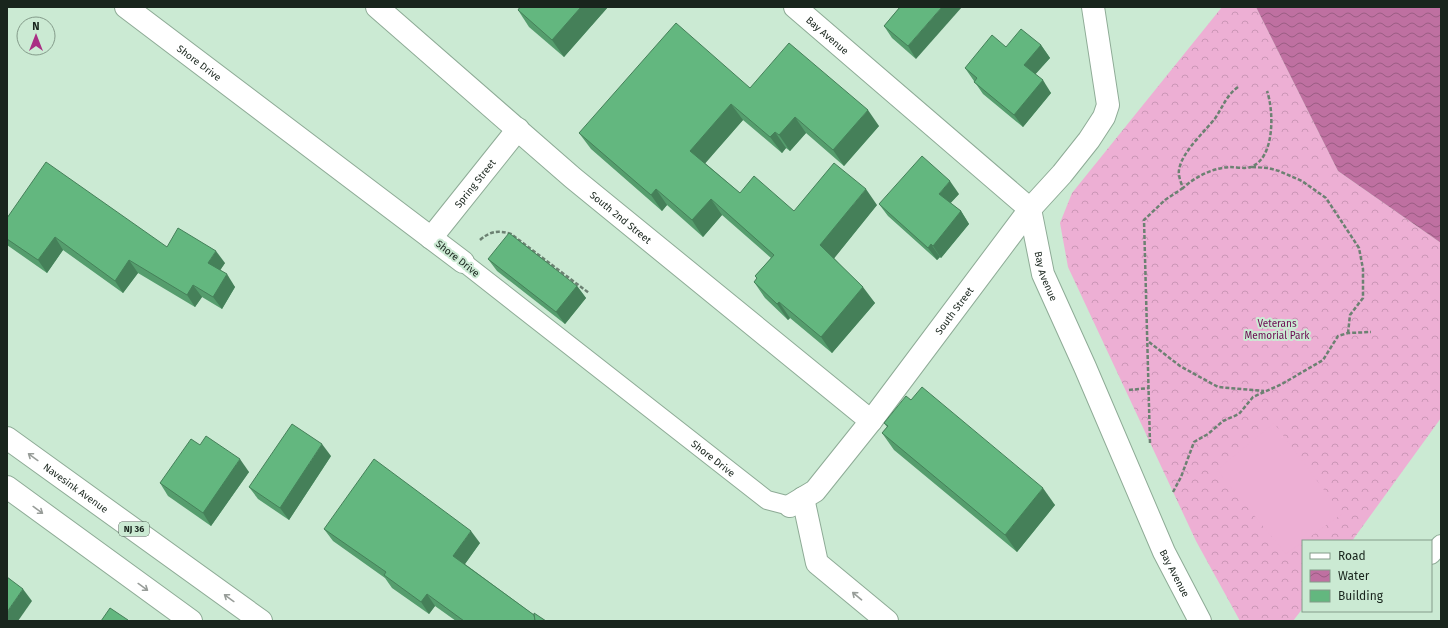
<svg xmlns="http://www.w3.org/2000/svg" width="1448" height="628" font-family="'Fira Sans',sans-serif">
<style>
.forest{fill:url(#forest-crowns)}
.pitch{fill:#edafd4}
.water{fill:url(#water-waves)}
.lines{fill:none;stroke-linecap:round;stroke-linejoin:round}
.lane-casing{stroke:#8eab96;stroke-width:20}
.street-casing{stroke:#8eab96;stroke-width:24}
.secondary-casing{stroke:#8eab96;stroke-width:24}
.highway-casing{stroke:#8eab96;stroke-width:24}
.path{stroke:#6c8172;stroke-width:2.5;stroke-dasharray:4 2;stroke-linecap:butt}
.lane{stroke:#fff;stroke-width:18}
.street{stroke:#fff;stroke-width:22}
.secondary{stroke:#fff;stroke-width:22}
.highway{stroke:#fff;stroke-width:22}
.wall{fill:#559d6d}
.shaded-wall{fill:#458059}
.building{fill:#63b77f;stroke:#458059}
.oneway{stroke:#989d99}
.labels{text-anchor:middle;stroke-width:4;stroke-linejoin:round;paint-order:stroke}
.shield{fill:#cbead3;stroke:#4e6054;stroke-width:1}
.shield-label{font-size:9px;font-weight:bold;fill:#19251d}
.street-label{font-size:10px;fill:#19251d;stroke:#cbead3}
.park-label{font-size:10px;fill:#6b0951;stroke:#cbead3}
</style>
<defs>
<pattern id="forest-crowns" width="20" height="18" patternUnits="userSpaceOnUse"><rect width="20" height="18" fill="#edafd4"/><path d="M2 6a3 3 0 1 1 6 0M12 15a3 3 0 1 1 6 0" fill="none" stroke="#cb96b6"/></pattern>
<pattern id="water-waves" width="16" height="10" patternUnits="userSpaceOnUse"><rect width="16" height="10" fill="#bf70a1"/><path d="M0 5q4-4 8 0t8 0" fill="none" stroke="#9a5c83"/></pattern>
</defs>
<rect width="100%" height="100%" fill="#cbead3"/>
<polygon class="forest" points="1222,7 1256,7 1338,171 1441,243 1441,418 1352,541 1303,541 1303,608 1293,621 1240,621 1196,541 1068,267 1060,223 1072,193"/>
<polygon class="pitch" points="1274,423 1342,514 1286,554 1217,470"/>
<polygon class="water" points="1256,7 1441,7 1441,243 1338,171"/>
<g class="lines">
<defs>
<g id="lane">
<path id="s1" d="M463 262 767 500 790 506"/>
<polyline points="1431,555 1441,544"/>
</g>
<g id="street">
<path id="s2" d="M126 7 463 262"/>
<path id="s3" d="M377 7 573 178 871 421"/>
<path id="s4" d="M431 238 518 129"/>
<polyline points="803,498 817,563 887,621"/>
<path id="s5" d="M790 506 815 491 871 421 1030 209 1062 174 1089 140 1104 117 1108 105 1093 7"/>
</g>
<g id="secondary">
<path id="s6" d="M795 7 1030 209 1043 274 1085 367 1164 552 1200 621"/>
</g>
<g id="highway">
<path id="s7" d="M7 438 261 621"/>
<polyline points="7,487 191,621"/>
</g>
</defs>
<use href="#lane" class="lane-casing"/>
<use href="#street" class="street-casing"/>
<use href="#secondary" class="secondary-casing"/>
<use href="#highway" class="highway-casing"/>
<g class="path">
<path d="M1238 87C1227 95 1223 106 1216 117 1205 132 1182 151 1179 170 1178 175 1181 183 1183 188 1195 177 1212 168 1230 167 1236 167 1245 169 1251 167 1275 158 1274 111 1267 91"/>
<polyline points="1252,167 1268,168 1279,171 1302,181 1326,198 1359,248 1363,269 1363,298 1350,315 1348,333"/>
<path d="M480 240C490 231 499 230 511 234L589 293"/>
<polyline points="1149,342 1180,366 1218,387 1264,391"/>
<polyline points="1129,390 1149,388"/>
<polyline points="1150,443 1144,220 1165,200 1183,188"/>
<polyline points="1173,492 1181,477 1194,442 1208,434 1223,421 1239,414 1253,397 1282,384 1323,360 1338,336 1348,333 1371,332"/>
</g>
<use href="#lane" class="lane"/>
<use href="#street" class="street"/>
<use href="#secondary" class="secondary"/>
<use href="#highway" class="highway"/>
</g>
<g class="wall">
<polygon points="520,7 608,7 564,57 529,27 518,10"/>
<polygon points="900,7 916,59 892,38 884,26"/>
<polygon points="1041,45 1050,58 1035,74 1051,93 1023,127 983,94 965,68 1006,47"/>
<polygon points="750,88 879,126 844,166 806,133 790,151 786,148 782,153 743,120 705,163 740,193 794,211 877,205 834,258 875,303 832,353 790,318 788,320 765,298 754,282 757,279 755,276 771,258 722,215 703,237 667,205 662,211 591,149 579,133"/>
<polygon points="959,194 950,203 961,211 969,224 941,258 940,257 937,260 888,216 879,204"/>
<polygon points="7,218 225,263 220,270 235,287 222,309 202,297 195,307 138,273 123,293 63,250 47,273 7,245"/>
<polygon points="488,259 577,286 586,298 565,324 497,271"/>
<polygon points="911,400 1055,505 1017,552 894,450 882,433 887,427 884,423"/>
<polygon points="200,445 249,472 211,526 168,496 160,483"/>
<polygon points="331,456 289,520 258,499 249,487"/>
<polygon points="324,529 480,543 465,564 534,615 546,621 456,621 435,606 429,614 392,588 385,578 333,541"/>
</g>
<g class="shaded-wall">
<polygon points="581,7 608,7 564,57 552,40"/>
<polygon points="942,7 962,7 916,59 908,46"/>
<polygon points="1041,45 1050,58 1033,77 1024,65"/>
<polygon points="1043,80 1051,93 1023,127 1014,115"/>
<polygon points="731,104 743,120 702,167 690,151"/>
<polygon points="868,110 879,126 844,166 833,150"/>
<polygon points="795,117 806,133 790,151 779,135"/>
<polygon points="775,132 786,148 782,153 770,137"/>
<polygon points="950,181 959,194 948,206 939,194"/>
<polygon points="656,189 667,205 662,211 651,195"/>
<polygon points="866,189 877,205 832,261 820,245"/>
<polygon points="711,199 722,215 703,237 692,220"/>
<polygon points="961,211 969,224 941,258 933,246"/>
<polygon points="55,237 63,250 47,273 38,260"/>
<polygon points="931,244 940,257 937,260 928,248"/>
<polygon points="216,251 225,263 217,275 208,263"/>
<polygon points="129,260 138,273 123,293 115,281"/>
<polygon points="227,274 235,287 222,309 213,297"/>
<polygon points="193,285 202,297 195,307 187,295"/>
<polygon points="577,286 586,298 565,324 556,312"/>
<polygon points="863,287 875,303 832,353 821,337"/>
<polygon points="779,302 790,318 788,320 777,304"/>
<polygon points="322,444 331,456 289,520 280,508"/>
<polygon points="240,459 249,472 211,526 203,513"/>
<polygon points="1043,488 1055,505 1017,552 1005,535"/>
<polygon points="471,531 480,543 462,568 453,556"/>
<polygon points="23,589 32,601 18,621 7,621 7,612"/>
<polygon points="427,594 435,606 429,614 421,602"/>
</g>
<g class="building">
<polygon points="520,7 581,7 552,40 518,10"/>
<polygon points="900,7 942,7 908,46 884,26"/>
<polygon points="676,23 750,88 789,43 868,110 833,150 795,117 779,135 775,132 770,137 731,104 690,151 740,193 754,176 794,211 834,163 866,189 820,245 863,287 821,337 779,302 777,304 754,282 757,278 755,276 774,255 711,199 692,220 656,189 651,195 579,133"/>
<polygon points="1021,29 1041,45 1024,65 1043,80 1014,115 974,82 977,78 965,68 992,35 1006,47"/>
<polygon points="922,156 950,181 939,194 961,211 933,246 931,244 928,248 879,204"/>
<polygon points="46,162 167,247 178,228 216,251 208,263 227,274 213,297 193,285 187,295 129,260 115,281 55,237 38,260 7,239 7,218"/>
<polygon points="509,233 577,286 556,312 488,259"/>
<polygon points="922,387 1043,488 1005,535 882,433 888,426 884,423 906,396 911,400"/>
<polygon points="292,424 322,444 280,508 249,487"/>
<polygon points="206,436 240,459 203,513 160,483 191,439 200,445"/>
<polygon points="374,459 471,531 453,556 534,615 535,620 534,621 464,621 427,594 421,602 384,575 386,572 324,529"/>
<polygon points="7,577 23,589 7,612"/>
<polygon points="110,608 128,620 127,621 101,621"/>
<polygon points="534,613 546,621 535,621"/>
</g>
<defs><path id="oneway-shaft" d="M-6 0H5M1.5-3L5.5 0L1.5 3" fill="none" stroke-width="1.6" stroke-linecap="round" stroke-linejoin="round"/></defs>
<g class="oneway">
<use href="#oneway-shaft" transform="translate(33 457) rotate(-144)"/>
<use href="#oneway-shaft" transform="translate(38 510) rotate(36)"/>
<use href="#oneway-shaft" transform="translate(143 587) rotate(36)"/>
<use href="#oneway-shaft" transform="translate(857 596) rotate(-140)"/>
<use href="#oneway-shaft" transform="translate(229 598) rotate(-144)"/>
</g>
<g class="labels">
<rect class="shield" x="119" y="522" width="30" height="14" rx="3"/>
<g class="shield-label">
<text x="134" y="532">NJ 36</text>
</g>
<g class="street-label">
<text dy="4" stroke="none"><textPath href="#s6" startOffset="43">Bay Avenue</textPath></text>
<text dy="4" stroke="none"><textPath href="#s2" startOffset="92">Shore Drive</textPath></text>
<text dy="4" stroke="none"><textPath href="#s4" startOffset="70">Spring Street</textPath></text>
<text dy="4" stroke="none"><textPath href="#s3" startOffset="322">South 2nd Street</textPath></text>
<text transform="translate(458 258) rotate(38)" y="4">Shore Drive</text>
<text dy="4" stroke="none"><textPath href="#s6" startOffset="379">Bay Avenue</textPath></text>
<text dy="4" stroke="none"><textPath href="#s5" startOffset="257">South Street</textPath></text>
<text dy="4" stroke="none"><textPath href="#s1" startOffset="318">Shore Drive</textPath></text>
<text dy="4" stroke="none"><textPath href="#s7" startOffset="85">Navesink Avenue</textPath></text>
<text dy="4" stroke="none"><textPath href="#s6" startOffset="703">Bay Avenue</textPath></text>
</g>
<g class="park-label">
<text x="1277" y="327">Veterans<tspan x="1277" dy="12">Memorial Park</tspan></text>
</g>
</g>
<rect width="1448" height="628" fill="none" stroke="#19251d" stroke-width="16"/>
<rect x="1302" y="540" width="130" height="72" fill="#cbead3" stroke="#849b8a"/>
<rect x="1310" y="553" width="20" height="6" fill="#ffffff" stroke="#849b8a"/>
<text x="1338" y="560" font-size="12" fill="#19251d">Road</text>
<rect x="1310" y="570" width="20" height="12" fill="url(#water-waves)" stroke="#849b8a"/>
<text x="1338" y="580" font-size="12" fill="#19251d">Water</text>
<rect x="1310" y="590" width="20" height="12" fill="#63b77f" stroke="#849b8a"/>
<text x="1338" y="600" font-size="12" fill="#19251d">Building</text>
<g transform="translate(36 36)"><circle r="19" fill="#cbead3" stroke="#849b8a"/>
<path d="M0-3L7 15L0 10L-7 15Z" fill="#a92f84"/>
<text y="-6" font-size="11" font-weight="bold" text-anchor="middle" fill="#19251d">N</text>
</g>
</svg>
